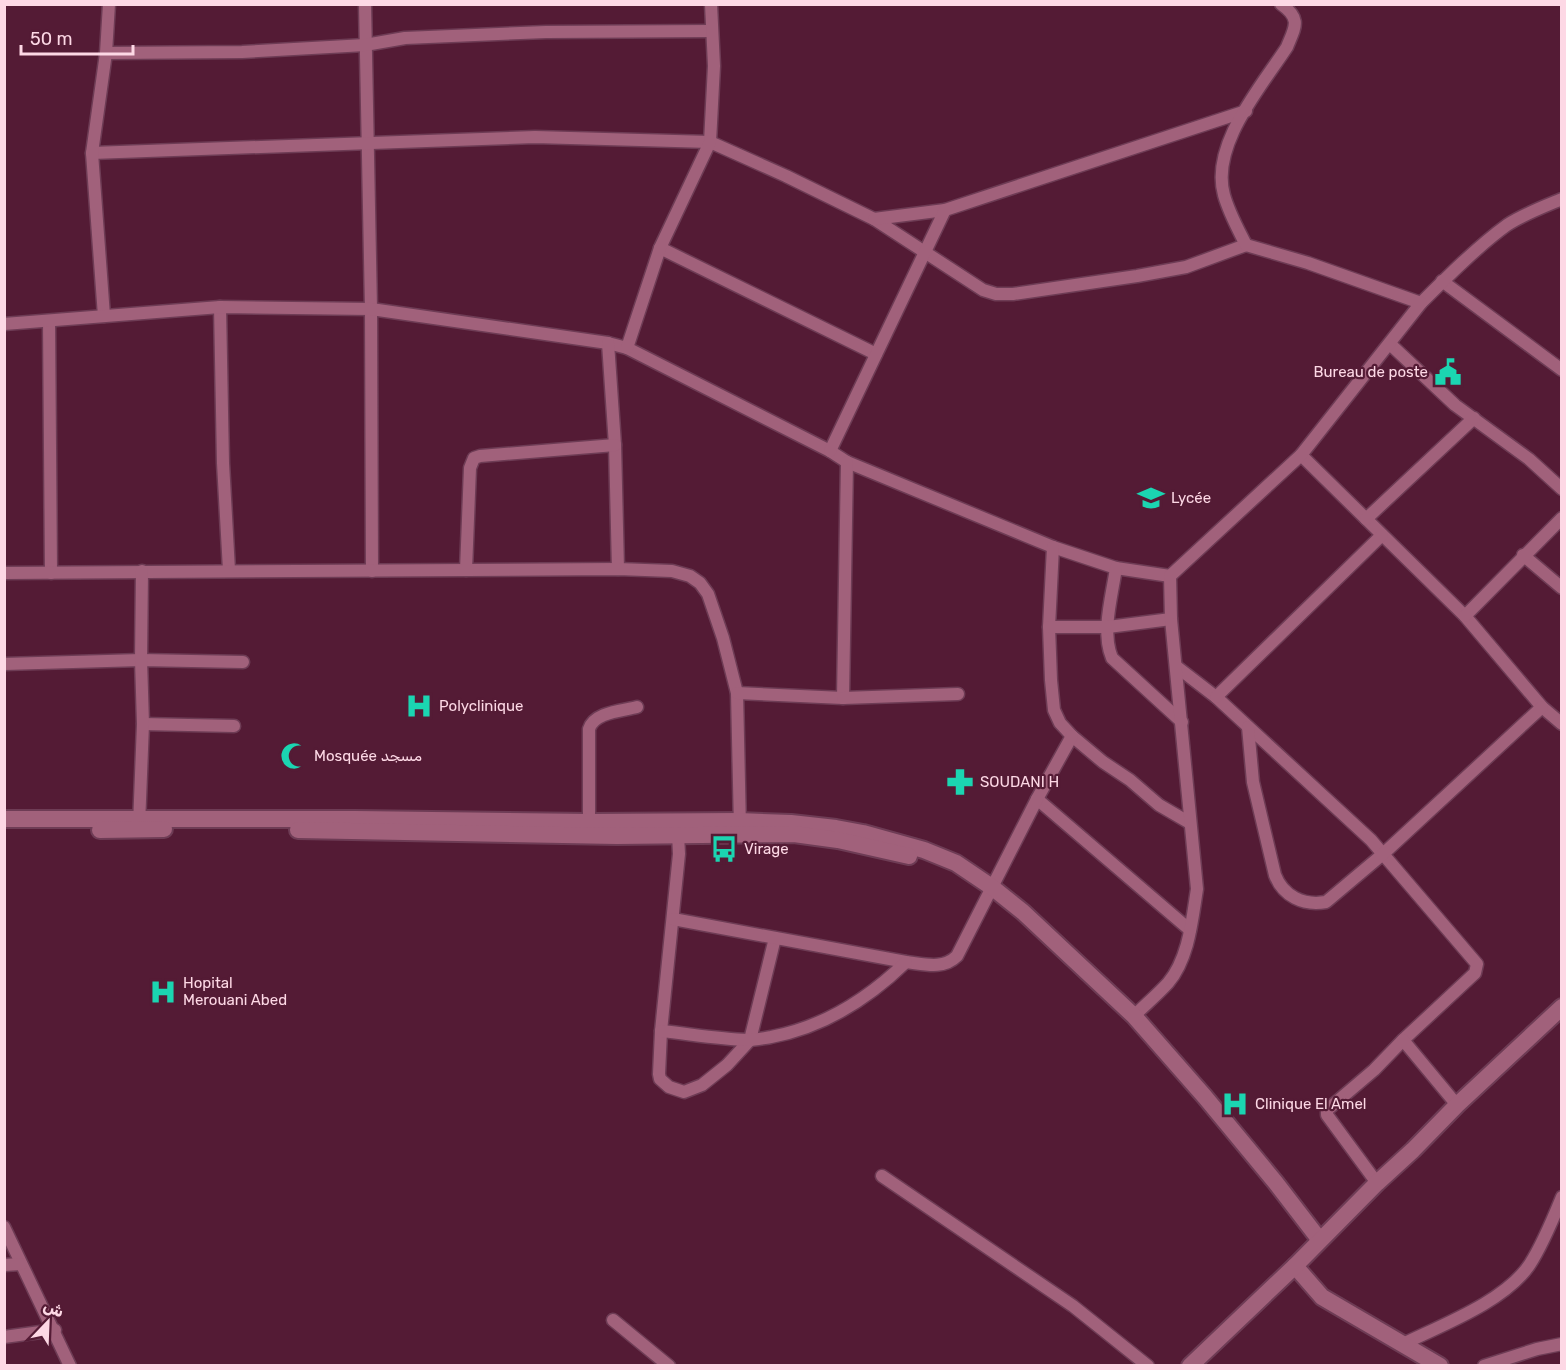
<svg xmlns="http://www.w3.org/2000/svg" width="1566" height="1370" font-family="Rubik,Vazirmatn,sans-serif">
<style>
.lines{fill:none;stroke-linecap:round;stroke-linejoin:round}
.minor-casing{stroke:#6e3c55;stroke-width:15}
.secondary-casing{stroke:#6e3c55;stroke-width:20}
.minor{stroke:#a1617b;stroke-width:12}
.secondary{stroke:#a1617b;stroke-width:16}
.labels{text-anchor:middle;stroke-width:4.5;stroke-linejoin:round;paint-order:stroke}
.poi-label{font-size:15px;fill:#fdd8e5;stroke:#541b35;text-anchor:start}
</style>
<rect width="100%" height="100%" fill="#541b35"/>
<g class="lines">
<defs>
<g id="minor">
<polyline points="365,4 371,309 372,571"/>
<polyline points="106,53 242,52 365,45 405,38 546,32 711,31"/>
<polyline points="92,153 535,137 710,142 786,176 874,219 983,290 996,294 1013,294 1137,276 1186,267 1246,245"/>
<polyline points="874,219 945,210"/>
<polyline points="660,248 876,354"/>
<polyline points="1442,281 1562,370"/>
<path d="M1421 303C1446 278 1478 246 1507 225 1524 214 1543 207 1562 199"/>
<polyline points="220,307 223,463 229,570"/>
<polyline points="104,316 92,153 106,53 109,4"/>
<polyline points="49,321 51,573"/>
<polyline points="4,324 220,307 371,309 608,343 627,348 830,451 847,462 1053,547 1116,568 1170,576"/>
<polyline points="608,343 615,445 618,569"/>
<polyline points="1390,344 1455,405 1529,459 1562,489"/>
<polyline points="627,348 660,248 710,142 714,66 711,4"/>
<polyline points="830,451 945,210 1246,111"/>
<polyline points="1301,455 1465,616 1542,707 1562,724"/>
<polyline points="1366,519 1474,418"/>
<polyline points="1053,547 1049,627 1051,680 1054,710 1060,723 1072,736 1103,762 1130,780 1159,805 1190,823"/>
<polyline points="1523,555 1562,588"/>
<path d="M1116 568C1112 596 1101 632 1112 658L1182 722"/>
<polyline points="466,570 470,468 474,458 480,456 615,445"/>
<polyline points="4,573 618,569 672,571 690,576 700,583 708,594 723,638 737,693 740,828"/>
<polyline points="1465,616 1562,518"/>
<polyline points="1049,627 1108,627 1171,619"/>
<polyline points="4,664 141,660 243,662"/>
<polyline points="1177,667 1216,697 1371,840 1477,964 1475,973 1403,1040 1374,1070 1327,1110 1327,1115 1377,1183"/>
<polyline points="737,693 843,698 847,462"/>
<polyline points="1216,697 1382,535"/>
<polyline points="843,698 958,694"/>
<polyline points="143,724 234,726"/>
<path d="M1248 727 1253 782 1275 875C1283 896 1303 906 1326 902L1383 854 1542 707"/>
<polyline points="1037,799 1190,930"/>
<polyline points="139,825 143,724 141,660 142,571"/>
<path d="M589 828V729C594 712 622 711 637 707"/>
<polyline points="678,834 679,854 661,1031 659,1074 660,1079 669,1087 684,1092 702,1085 727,1065 750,1040 775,938"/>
<path d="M673 919 906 962C924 964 943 970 957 956L1037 799 1072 736"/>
<path d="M1134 1016C1145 1005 1157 995 1168 983 1189 958 1192 920 1197 889L1171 619 1170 576 1301 455 1421 303 1308 263 1246 245C1238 229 1229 213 1224 195 1210 145 1261 87 1287 47 1295 27 1302 19 1281 4"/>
<path d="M661 1031C690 1034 719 1039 748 1040 756 1040 764 1038 771 1037 824 1027 868 999 906 962"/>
<polyline points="1403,1040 1457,1105"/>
<polyline points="882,1176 1073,1306 1148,1366"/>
<polyline points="4,1227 70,1366"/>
<polyline points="4,1265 21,1264"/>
<polyline points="613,1320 669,1366"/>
<polyline points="4,1337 55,1330"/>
<path d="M1403 1344C1442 1325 1506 1301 1530 1264 1543 1244 1553 1219 1562 1197"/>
<polyline points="1484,1366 1537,1349 1562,1344"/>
</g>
<g id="secondary">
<polyline points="4,819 356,819 589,822 739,821 791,823 836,828 863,833 924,850 956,863 993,888 1023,912 1134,1016 1205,1097 1276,1183 1319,1239"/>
<polyline points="100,830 164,829"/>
<polyline points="298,830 617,836 794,834 838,840 909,856"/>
<polyline points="1295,1266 1322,1297 1440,1366"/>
<polyline points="1190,1366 1295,1266 1377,1183 1413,1150 1457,1105 1562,1007"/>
</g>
</defs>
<use href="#minor" class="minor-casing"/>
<use href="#secondary" class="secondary-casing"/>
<use href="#minor" class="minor"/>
<use href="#secondary" class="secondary"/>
</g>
<defs>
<symbol id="civic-bare" viewBox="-9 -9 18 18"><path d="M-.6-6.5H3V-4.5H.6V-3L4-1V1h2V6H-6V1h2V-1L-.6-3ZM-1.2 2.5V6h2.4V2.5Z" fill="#1bd5b1" stroke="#541b35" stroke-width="2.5" paint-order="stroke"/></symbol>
<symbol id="school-bare" viewBox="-9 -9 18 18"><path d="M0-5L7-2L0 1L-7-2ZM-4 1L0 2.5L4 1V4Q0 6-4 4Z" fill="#1bd5b1" stroke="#541b35" stroke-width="2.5" paint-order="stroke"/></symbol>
<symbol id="hospital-bare" viewBox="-9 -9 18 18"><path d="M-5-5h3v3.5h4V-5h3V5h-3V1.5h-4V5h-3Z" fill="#1bd5b1" stroke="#541b35" stroke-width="2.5" paint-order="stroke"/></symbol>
<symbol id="mosque-bare" viewBox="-9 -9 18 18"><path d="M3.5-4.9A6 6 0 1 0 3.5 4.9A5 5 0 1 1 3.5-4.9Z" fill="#1bd5b1" stroke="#541b35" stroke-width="2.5" paint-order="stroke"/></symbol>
<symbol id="pharmacy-bare" viewBox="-9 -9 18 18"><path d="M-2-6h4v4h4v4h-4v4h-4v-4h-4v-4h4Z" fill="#1bd5b1" stroke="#541b35" stroke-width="2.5" paint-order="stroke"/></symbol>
<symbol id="bus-bare" viewBox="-9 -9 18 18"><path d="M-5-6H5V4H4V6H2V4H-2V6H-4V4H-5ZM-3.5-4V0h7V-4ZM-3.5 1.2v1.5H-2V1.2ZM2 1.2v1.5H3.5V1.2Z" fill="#1bd5b1" stroke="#541b35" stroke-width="2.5" paint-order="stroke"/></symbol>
</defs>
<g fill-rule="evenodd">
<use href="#civic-bare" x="1429" y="353" width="38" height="38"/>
<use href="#school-bare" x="1132" y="479" width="38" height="38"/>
<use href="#hospital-bare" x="400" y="687" width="38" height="38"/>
<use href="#mosque-bare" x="275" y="737" width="38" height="38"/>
<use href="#pharmacy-bare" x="941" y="763" width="38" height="38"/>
<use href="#bus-bare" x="705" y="830" width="38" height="38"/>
<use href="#hospital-bare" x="144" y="973" width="38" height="38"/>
<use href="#hospital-bare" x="1216" y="1085" width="38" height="38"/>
</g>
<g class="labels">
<g class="poi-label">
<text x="1428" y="377" text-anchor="end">Bureau de poste</text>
<text x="1171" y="503">Lycée</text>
<text x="439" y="711">Polyclinique</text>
<text x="314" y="761">Mosquée مسجد</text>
<text x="980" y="787">SOUDANI H</text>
<text x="744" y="854">Virage</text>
<text x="183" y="988">Hopital<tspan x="183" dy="17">Merouani Abed</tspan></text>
<text x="1255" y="1109">Clinique El Amel</text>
</g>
</g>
<rect width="1566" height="1370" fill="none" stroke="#fdd8e5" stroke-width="12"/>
<g transform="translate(48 1322) rotate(23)" stroke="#541b35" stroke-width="4.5" paint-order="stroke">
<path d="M0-4.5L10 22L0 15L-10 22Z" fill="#fdd8e5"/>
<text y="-9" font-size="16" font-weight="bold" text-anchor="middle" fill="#fdd8e5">ش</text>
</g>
<path d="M21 45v9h112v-9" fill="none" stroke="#fdd8e5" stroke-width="3"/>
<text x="30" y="45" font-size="18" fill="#fdd8e5" stroke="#541b35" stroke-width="4.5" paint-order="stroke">50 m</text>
</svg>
